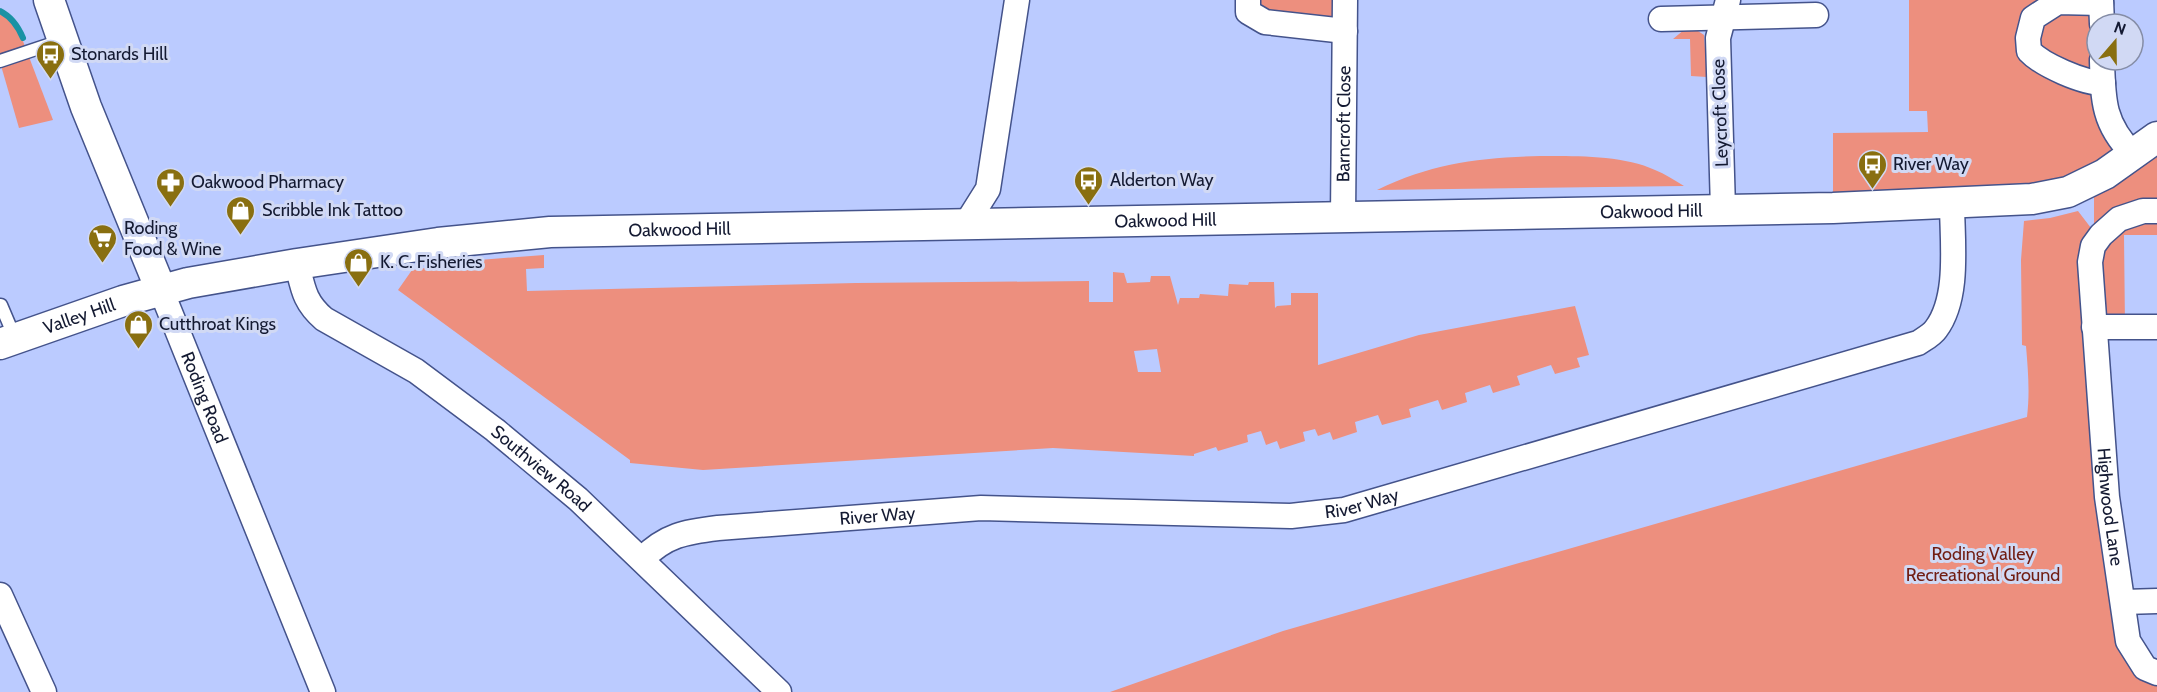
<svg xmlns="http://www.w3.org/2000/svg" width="2157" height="692" font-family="Cabin,sans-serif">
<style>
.green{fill:#ed8f7e;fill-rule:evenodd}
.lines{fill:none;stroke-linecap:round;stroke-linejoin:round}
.stream{stroke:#1992a4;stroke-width:6}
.service-casing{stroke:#44538b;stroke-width:15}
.minor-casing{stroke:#44538b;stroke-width:27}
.tertiary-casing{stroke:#44538b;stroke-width:33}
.service{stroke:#fff;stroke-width:12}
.minor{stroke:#fff;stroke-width:24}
.tertiary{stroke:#fff;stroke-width:30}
.labels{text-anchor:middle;stroke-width:6;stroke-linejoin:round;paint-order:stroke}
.poi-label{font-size:18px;fill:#141a32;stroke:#d1d9f4;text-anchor:start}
.street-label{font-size:18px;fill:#141a32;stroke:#d1d9f4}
.park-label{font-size:18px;fill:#711d12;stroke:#d1d9f4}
</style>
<rect width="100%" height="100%" fill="#bbcbff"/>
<g class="green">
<polygon points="1259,0 1339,0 1336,16 1329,20 1272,15 1263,7"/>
<polygon points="1909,0 2056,0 2025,39 2091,85 2119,145 2067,189 1833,205 1833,133 1928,132 1927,111 1909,111"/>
<path d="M2101 3C2096 30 2096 55 2103 83L2037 59 2033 18Z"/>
<polygon points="0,12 9,17 18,28 53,120 19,128 0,62"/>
<polygon points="1690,28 1698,31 1704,35 1707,77 1691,76 1690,39 1673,39 1685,29"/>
<polygon points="2157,137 2157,235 2124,235 2125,327 2094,327 2094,179"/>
<path d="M1540 156C1575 156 1623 155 1655 170 1665 174 1674 180 1684 186L1377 190C1433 163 1478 158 1540 156Z"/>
<path d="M2078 211 2091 228 2113 578 2157 677V692H1110L1283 631 2027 417C2030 393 2028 370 2026 346L2022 345 2021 260 2024 221 2050 218Z"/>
<path d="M544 255V268L526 269 527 291 856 283 1089 281V302H1113V272L1124 273 1127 283 1150 282 1151 276H1170L1178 305 1180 298H1199L1200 294 1228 296 1229 284 1248 285 1249 282H1274L1275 308 1277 306 1291 305V293H1318V365L1419 335 1575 306 1589 355 1577 358 1580 367 1555 374 1551 365 1517 376 1520 385 1493 393 1490 385 1465 393 1467 402 1442 410 1438 400 1409 409 1411 417 1382 425 1378 415 1355 422 1357 432 1333 440 1330 432 1318 436 1315 429 1303 432 1305 441 1280 449 1277 441 1266 445 1261 431 1247 435 1248 442 1218 451 1216 447 1194 454V456L1053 448 703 470 630 463V460L398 290 412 270 479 260ZM1157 349 1161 372H1138L1134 351Z"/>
</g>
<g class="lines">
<path class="stream" d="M0 11C12 17 18 26 23 38"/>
<defs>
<g id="service">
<polyline points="0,61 63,40"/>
<polyline points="1,305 15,338"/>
</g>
<g id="minor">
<polyline points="1248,0 1248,12 1265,22 1345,31"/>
<polyline points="2101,0 2102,24"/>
<path d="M2101 3 2058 2 2033 18 2028 38 2029 51C2042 65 2083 83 2103 83"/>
<polyline points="1661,19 1816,15"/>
<path d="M2102 60C2103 100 2103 124 2133 154"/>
<polyline points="1723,209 1718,38 1728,0"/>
<path id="s1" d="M2157 211H2143L2119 219 2101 235 2093 246 2090 262 2107 497 2128 641 2145 668 2157 673"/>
<path id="s2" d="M1343 217 1345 0"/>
<polyline points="966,224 988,189 1017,0"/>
<path id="s3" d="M297 264C303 288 304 302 324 319L416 371 495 430 578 499 779 692"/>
<path id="s4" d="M161 290 323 692"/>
<polyline points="2094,327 2157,327"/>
<path id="s5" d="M642 559C666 535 685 532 718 528L981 508 1291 516 1344 510 1918 343C1924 339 1932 335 1936 329 1960 297 1952 241 1952 202"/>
<polyline points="0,595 44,692"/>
<polyline points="2124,602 2157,601"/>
</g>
<g id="tertiary">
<polyline points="49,0 86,107 161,290"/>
<path id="s6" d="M0 344 123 301 188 283 297 264 438 243 550 232 1833 208 2032 199 2068 192 2105 174 2157 137"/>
</g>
</defs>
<use href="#service" class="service-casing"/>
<use href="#minor" class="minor-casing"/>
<use href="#tertiary" class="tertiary-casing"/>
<use href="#service" class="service"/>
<use href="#minor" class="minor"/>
<use href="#tertiary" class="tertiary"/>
</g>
<defs>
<symbol id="bus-pin" viewBox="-11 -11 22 30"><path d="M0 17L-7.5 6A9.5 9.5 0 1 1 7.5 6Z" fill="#896f10" stroke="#d1d9f4"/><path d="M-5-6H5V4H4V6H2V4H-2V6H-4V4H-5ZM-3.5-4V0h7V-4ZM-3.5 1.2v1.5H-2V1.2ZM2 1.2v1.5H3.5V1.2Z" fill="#fff"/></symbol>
<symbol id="pharmacy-pin" viewBox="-11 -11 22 30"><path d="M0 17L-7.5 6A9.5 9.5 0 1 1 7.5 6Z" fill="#896f10" stroke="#d1d9f4"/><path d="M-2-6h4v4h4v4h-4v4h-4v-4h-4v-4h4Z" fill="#fff"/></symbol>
<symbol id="shop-pin" viewBox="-11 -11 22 30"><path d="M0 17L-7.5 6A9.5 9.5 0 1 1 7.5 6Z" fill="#896f10" stroke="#d1d9f4"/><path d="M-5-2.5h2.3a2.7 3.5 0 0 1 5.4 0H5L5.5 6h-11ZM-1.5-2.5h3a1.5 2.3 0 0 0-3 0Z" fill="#fff"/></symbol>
<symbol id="supermarket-pin" viewBox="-11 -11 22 30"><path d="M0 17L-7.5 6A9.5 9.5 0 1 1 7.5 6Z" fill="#896f10" stroke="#d1d9f4"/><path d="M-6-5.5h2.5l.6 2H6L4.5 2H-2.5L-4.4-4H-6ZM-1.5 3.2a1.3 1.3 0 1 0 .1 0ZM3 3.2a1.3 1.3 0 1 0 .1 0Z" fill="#fff"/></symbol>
</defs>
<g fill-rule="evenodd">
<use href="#bus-pin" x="34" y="38" width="33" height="45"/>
<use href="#bus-pin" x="1856" y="148" width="33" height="45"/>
<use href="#bus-pin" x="1072" y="164" width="33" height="45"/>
<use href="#pharmacy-pin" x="154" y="166" width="33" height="45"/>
<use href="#shop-pin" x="224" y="194" width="33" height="45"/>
<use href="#supermarket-pin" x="86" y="222" width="33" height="45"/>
<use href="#shop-pin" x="342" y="246" width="33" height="45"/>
<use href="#shop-pin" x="122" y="308" width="33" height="45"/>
</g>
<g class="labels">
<g class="poi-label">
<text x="71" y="60">Stonards Hill</text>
<text x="1893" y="170">River Way</text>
<text x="1110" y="186">Alderton Way</text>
<text x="191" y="188">Oakwood Pharmacy</text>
<text x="262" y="216">Scribble Ink Tattoo</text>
<text x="124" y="234">Roding<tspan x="124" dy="21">Food &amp; Wine</tspan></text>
<text x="380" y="268">K. C. Fisheries</text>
<text x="159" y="330">Cutthroat Kings</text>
</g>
<g class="street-label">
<text transform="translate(1720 113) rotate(-92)" y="6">Leycroft Close</text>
<text dy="6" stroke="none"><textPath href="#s2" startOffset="93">Barncroft Close</textPath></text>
<text dy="6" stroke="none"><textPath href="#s6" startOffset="1665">Oakwood Hill</textPath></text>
<text dy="6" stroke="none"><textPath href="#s6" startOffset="1179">Oakwood Hill</textPath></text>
<text dy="6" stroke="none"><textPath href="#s6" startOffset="693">Oakwood Hill</textPath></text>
<text dy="6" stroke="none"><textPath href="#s6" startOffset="84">Valley Hill</textPath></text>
<text dy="6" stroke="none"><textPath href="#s4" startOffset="116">Roding Road</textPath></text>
<text dy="6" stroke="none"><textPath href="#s3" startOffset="327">Southview Road</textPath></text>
<text dy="6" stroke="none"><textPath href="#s5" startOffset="730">River Way</textPath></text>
<text dy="6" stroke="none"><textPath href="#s1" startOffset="339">Highwood Lane</textPath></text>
<text dy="6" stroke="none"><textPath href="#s5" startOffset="244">River Way</textPath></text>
</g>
<g class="park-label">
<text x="1983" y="560">Roding Valley<tspan x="1983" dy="21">Recreational Ground</tspan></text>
</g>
</g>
<g transform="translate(2115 42) rotate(20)"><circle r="28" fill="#d1d9f4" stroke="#858da6" stroke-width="1.5"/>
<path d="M0-4.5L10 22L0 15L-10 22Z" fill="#896f10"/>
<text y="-9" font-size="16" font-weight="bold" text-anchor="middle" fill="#141a32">N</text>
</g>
</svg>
